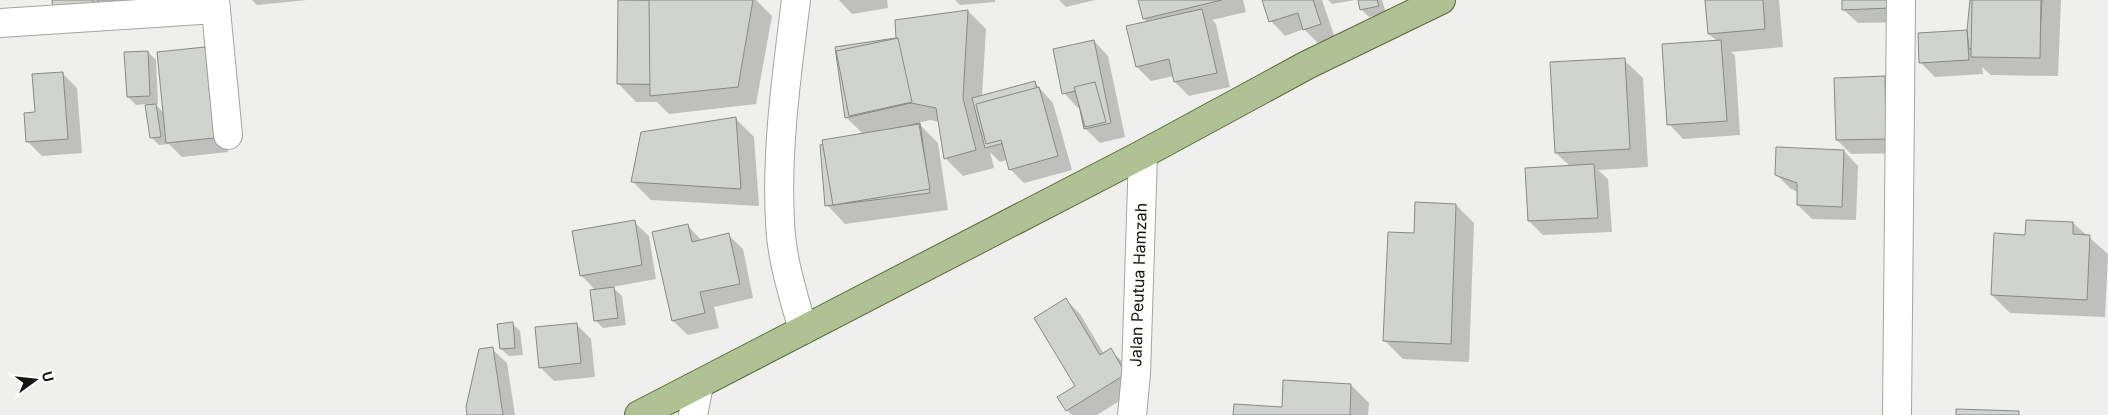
<svg xmlns="http://www.w3.org/2000/svg" width="2108" height="415" font-family="Inter,sans-serif">
<style>
.shadow{fill:#0003}
.building{fill:#d1d3cf;stroke:#878985}
.lines{fill:none;stroke-linecap:round;stroke-linejoin:round}
.minor-casing{stroke:#a3a5a1;stroke-width:30}
.major-casing{stroke:#576b38;stroke-width:30}
.minor{stroke:#fff;stroke-width:28}
.major{stroke:#b0c294;stroke-width:28}
.labels{text-anchor:middle;stroke-width:4.5;stroke-linejoin:round;paint-order:stroke}
.street-label{font-size:16px;fill:#151514;stroke:#fcfefa}
</style>
<rect width="100%" height="100%" fill="#eff0ed"/>
<g class="shadow">
<polygon points="54,0 158,0 158,20"/>
<polygon points="252,0 307,0 257,5"/>
<polygon points="619,0 648,0 648,4 650,0 756,0 772,16 756,104 669,114 657,102 636,102 618,83"/>
<polygon points="839,0 887,0 888,8 852,14"/>
<polygon points="955,0 995,0 995,2 960,5"/>
<polygon points="1059,0 1095,0 1066,7"/>
<polygon points="1139,0 1243,0 1246,12 1212,20 1216,24 1230,87 1189,96 1175,82 1174,76 1151,81 1137,67 1148,22 1144,19"/>
<polygon points="1264,0 1322,0 1335,38 1319,44 1304,29 1285,36 1271,21"/>
<polygon points="1328,0 1355,0 1332,4"/>
<polygon points="1359,0 1382,0 1386,13 1369,17 1361,9"/>
<polygon points="1706,0 1779,0 1783,47 1731,52 1735,55 1740,135 1683,139 1669,124 1717,41 1709,34"/>
<polygon points="1843,0 1903,0 1904,22 1858,23 1843,9"/>
<polygon points="1971,0 2061,0 2058,76 1991,75 1982,67 1983,74 1935,77 1920,62 1919,34 1969,31"/>
<polygon points="968,11 986,29 982,96 1034,82 1053,103 1072,170 1024,183 1010,169 1007,160 1000,162 990,152 994,168 963,176 945,158 940,122 930,120 918,123 938,143 948,210 845,224 827,205 863,134 846,117 897,39"/>
<polygon points="1094,41 1108,56 1125,137 1100,143 1085,128 1081,107 1078,108 1064,93"/>
<polygon points="204,49 219,63 228,152 182,157 169,144 159,145 151,137 146,104 136,105 128,97 148,52 156,60 158,104 155,104 165,114"/>
<polygon points="1624,60 1643,78 1648,167 1598,170 1608,179 1612,232 1543,235 1529,221 1570,166 1556,153"/>
<polygon points="62,73 77,88 82,153 42,156 27,141 36,113"/>
<polygon points="1884,77 1899,92 1900,153 1851,154 1837,140"/>
<polygon points="735,118 754,137 759,206 651,200 633,182"/>
<polygon points="1844,151 1858,166 1856,220 1812,219 1798,205 1798,192 1791,189 1776,174"/>
<polygon points="1456,205 1474,223 1469,362 1403,359 1385,341 1415,235"/>
<polygon points="634,222 649,236 656,279 612,287 622,296 626,325 603,328 595,320 596,291 581,275"/>
<polygon points="2073,223 2108,254 2105,317 2010,313 1992,295 2026,236"/>
<polygon points="688,226 702,241 728,235 743,249 753,298 714,307 719,328 688,335 673,321"/>
<polygon points="1066,300 1080,314 1104,354 1110,350 1125,364 1140,388 1097,415 1072,415 1067,410 1077,387"/>
<polygon points="512,323 520,331 523,355 509,356 501,349"/>
<polygon points="576,324 591,339 595,377 554,381 540,367"/>
<polygon points="492,349 507,363 515,415 468,415"/>
<polygon points="1351,385 1369,403 1368,415 1235,415 1283,408"/>
</g>
<g class="building">
<polygon points="52,0 93,0 94,11 53,13"/>
<polygon points="98,0 140,0 140,2 98,4"/>
<polygon points="618,0 719,1 725,11 725,60 710,60 710,85 617,84"/>
<polygon points="649,0 753,0 738,87 650,96"/>
<polygon points="1138,0 1222,0 1143,19"/>
<polygon points="1262,0 1313,0 1321,24 1303,30 1298,13 1269,22"/>
<polygon points="1358,0 1377,0 1379,6 1360,10"/>
<polygon points="1705,0 1763,0 1765,29 1708,34"/>
<polygon points="1842,0 1890,0 1890,8 1842,10"/>
<polygon points="1970,0 2042,0 2039,53 1969,49 1967,30"/>
<polygon points="1972,0 2041,0 2040,58 1971,57"/>
<polygon points="1202,9 1217,73 1174,82 1169,59 1136,67 1126,26"/>
<polygon points="968,10 963,98 976,150 944,159 936,108 911,103 845,118 835,47 896,38 895,20"/>
<polygon points="1967,30 1969,60 1919,63 1918,33"/>
<polygon points="898,38 912,102 849,116 836,51"/>
<polygon points="1094,40 1111,123 1084,129 1076,91 1062,94 1053,49"/>
<polygon points="1721,40 1727,121 1667,125 1662,44"/>
<polygon points="205,47 214,138 166,143 157,52"/>
<polygon points="148,51 150,96 127,97 124,52"/>
<polygon points="1625,58 1630,149 1555,153 1550,62"/>
<polygon points="63,72 68,139 26,142 24,113 35,112 32,74"/>
<polygon points="1885,76 1886,139 1836,140 1834,78"/>
<polygon points="1035,81 1053,152 1014,163 1008,142 985,148 972,98"/>
<polygon points="1095,82 1106,122 1085,127 1074,87"/>
<polygon points="1039,87 1058,156 1009,170 1001,140 986,144 976,104"/>
<polygon points="156,104 161,137 150,138 145,105"/>
<polygon points="736,117 741,189 631,182 641,132"/>
<polygon points="920,123 930,193 825,206 820,145"/>
<polygon points="919,124 930,189 833,205 822,140"/>
<polygon points="1776,147 1844,150 1842,207 1797,205 1797,183 1775,175"/>
<polygon points="1594,164 1598,218 1528,221 1525,168"/>
<polygon points="1415,202 1456,204 1451,344 1383,341 1388,232 1414,233"/>
<polygon points="635,220 642,265 580,276 572,231"/>
<polygon points="2026,220 2073,222 2073,234 2090,235 2087,300 1991,295 1994,233 2025,235"/>
<polygon points="688,224 692,242 729,233 740,284 700,292 705,313 672,321 652,232"/>
<polygon points="614,287 618,318 594,321 590,290"/>
<polygon points="1066,298 1100,355 1111,348 1126,374 1066,411 1057,397 1075,386 1034,318"/>
<polygon points="513,322 515,348 500,349 497,324"/>
<polygon points="577,323 581,363 539,368 535,327"/>
<polygon points="493,347 503,415 467,415 466,407 479,349"/>
<polygon points="1283,380 1351,384 1350,415 1233,415 1234,404 1282,407"/>
<polygon points="1956,409 2019,411 2019,415 1956,415"/>
</g>
<g class="lines">
<defs>
<g id="minor">
<polyline points="215,0 228,135"/>
<path d="M796 0C787 73 776 148 780 221 781 258 793 294 803 330"/>
<polyline points="0,23 216,9"/>
<polyline points="693,415 699,385"/>
<polyline points="1132,415 1136,374 1143,154"/>
<polyline points="1897,415 1901,0"/>
</g>
<polyline id="major" points="639,415 1143,154 1307,65 1441,0"/>
</defs>
<use href="#minor" class="minor-casing"/>
<use href="#major" class="major-casing"/>
<use href="#minor" class="minor"/>
<use href="#major" class="major"/>
</g>
<g class="labels">
<g class="street-label">
<text transform="translate(1138 285) rotate(-88)" y="6">Jalan Peutua Hamzah</text>
</g>
</g>
<g transform="translate(35 380) rotate(75)" stroke="#fcfefa" stroke-width="4" paint-order="stroke">
<path d="M0-4L9 19L0 12L-9 19Z" fill="#151514"/>
<text y="-8" font-size="14" font-weight="bold" text-anchor="middle" fill="#151514">U</text>
</g>
</svg>
